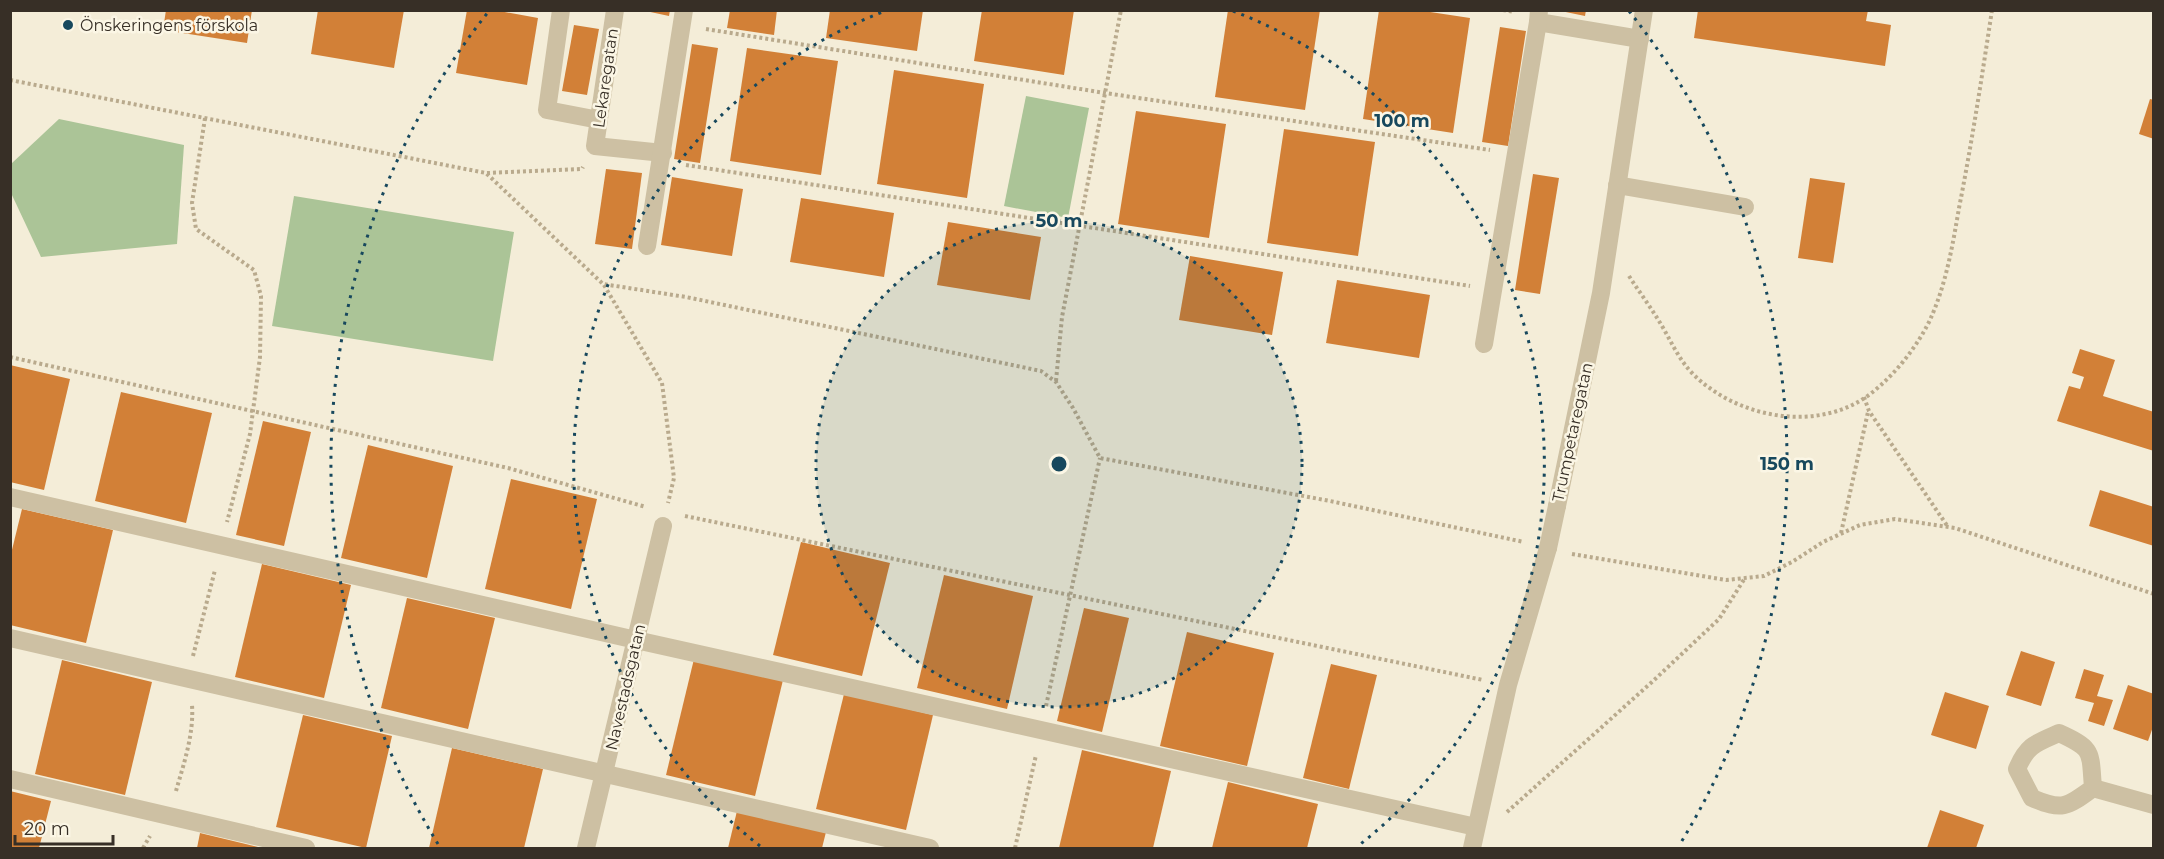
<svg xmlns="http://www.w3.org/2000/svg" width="2164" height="859" font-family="Montserrat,sans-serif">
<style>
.green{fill:#abc497}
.building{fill:#d28037}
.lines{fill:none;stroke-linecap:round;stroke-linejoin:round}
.path{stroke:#b9aa8d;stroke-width:4;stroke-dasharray:3 3;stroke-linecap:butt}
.minor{stroke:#cdc0a3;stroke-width:18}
.minor-bridge{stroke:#cdc0a3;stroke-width:18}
.ring{fill:none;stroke:#17485d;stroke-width:3;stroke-dasharray:3 6}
.poi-dot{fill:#17485d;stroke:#fbf6e5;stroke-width:2}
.labels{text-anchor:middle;stroke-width:5;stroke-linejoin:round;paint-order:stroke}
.poi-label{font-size:16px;fill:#372f26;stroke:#fbf6e5;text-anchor:start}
.street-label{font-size:16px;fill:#372f26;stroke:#fbf6e5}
.centre{fill:#17485d;stroke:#fbf6e5;stroke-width:3}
.ring-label{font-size:18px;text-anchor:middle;font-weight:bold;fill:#17485d;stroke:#fbf6e5;stroke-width:5;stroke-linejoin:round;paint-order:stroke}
</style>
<rect width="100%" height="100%" fill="#f4edd8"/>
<g class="green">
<polygon points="1026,96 1089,108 1068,218 1004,206"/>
<polygon points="59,119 184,145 177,244 41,257 11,193 11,164"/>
<polygon points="294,196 514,232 493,361 272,326"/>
</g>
<g class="building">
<polygon points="166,10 252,10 247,43 163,30"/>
<polygon points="318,10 404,10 394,68 311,54"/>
<polygon points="467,10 494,10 538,18 527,85 456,73"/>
<polygon points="641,10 670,10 669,16"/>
<polygon points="730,10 777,10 774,35 727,28"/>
<polygon points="830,10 923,10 917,51 826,38"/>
<polygon points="982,10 1074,10 1064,75 974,61"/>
<polygon points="1228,10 1320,10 1305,110 1215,97"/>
<polygon points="1379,10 1417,10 1470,18 1453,133 1363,119"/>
<polygon points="1556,10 1586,10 1585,16"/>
<polygon points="1698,10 1868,10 1866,21 1891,25 1885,66 1694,38"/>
<polygon points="574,25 599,29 587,95 562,91"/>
<polygon points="1500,27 1526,31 1508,146 1482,142"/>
<polygon points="692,44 718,48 700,163 674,159"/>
<polygon points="747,48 838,61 821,175 730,161"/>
<polygon points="894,70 984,84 967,198 877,184"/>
<polygon points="2150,99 2154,100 2154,139 2139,134"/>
<polygon points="1136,111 1226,124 1209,238 1118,224"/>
<polygon points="1284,129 1375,142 1358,256 1267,243"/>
<polygon points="606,169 642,173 632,249 595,244"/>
<polygon points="1533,174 1559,178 1540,294 1515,290"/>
<polygon points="672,177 743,189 732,256 661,245"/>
<polygon points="1810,178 1845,183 1833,263 1798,258"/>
<polygon points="801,198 894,213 884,277 790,262"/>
<polygon points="948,222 1041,237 1030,300 937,285"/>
<polygon points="1190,256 1283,272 1272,335 1179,320"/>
<polygon points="1337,280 1430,295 1419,358 1326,343"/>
<polygon points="2080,349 2115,360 2103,396 2154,412 2154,451 2057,421 2069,386 2080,389 2084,377 2072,373"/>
<polygon points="10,365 70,379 44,490 10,482"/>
<polygon points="121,392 212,413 186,523 95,501"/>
<polygon points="263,421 311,432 284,546 236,535"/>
<polygon points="368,445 453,466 427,578 341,558"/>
<polygon points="511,479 597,499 571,609 485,589"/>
<polygon points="2100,490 2154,507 2154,546 2089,526"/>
<polygon points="22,509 113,530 86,643 10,625 10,558"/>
<polygon points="801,542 890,563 862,676 773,655"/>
<polygon points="262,564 351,585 324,698 235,677"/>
<polygon points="944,575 1033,596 1007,709 917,688"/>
<polygon points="407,598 495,618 468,729 381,708"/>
<polygon points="1084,608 1129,618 1102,732 1057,721"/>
<polygon points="1187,632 1274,653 1247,766 1160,746"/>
<polygon points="2021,651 2055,662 2041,706 2006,695"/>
<polygon points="694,659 783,680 755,796 666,775"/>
<polygon points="62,660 152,682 125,795 35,774"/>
<polygon points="1331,664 1377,675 1349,789 1303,778"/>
<polygon points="2084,669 2104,675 2097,696 2113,700 2104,726 2088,721 2094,703 2075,698"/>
<polygon points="2128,685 2154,694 2154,724 2148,741 2113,729"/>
<polygon points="1945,692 1989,706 1976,749 1931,735"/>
<polygon points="844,694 933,715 906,830 816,809"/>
<polygon points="303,715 392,736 366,848 276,827"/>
<polygon points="452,748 543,769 524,848 429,848"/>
<polygon points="1082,750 1171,771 1153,848 1059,848"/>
<polygon points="1228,782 1318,804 1307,848 1212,848"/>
<polygon points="10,791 51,801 39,848 10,848"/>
<polygon points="1940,810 1984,825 1976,848 1927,848"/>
<polygon points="737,811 826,832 822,848 728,848"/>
<polygon points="200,833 262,848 197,848"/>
</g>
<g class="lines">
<g class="path">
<polyline points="1503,10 1514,12"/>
<polyline points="706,29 1105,93 1490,150"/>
<polyline points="10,80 486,173 603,284 686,297 1041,371 1056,382 1073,408 1100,458 1330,501 1524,542"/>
<polyline points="205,118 192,203 196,229 254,270 261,296 260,357 250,434 227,522"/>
<polyline points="686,165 1470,286"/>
<polyline points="487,173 582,169 583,167"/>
<path d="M1629 276C1640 293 1652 309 1662 326 1672 343 1679 360 1694 375 1735 415 1806 431 1858 402 1888 385 1920 345 1933 313 1947 279 1953 243 1959 208 1972 142 1982 76 1992 10"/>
<polyline points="604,285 662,383 674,478 668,503"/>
<polyline points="10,357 508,468 646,507"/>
<polyline points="1056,381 1062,317 1121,10"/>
<polyline points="1864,397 1869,411 1948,527"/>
<polyline points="685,516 1483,680"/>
<polyline points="1841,533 1868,412"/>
<polyline points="1572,554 1726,580 1764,576 1792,562 1823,542 1860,525 1895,519 1955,528 2154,594"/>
<polyline points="193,656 215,570"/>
<polyline points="1046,706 1100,458"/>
<path d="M176 791C184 763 194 734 192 705"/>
<polyline points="1507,812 1652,682 1719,619 1745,578"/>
<polyline points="143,848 150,836"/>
<polyline points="1015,848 1036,755"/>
</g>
<g class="minor">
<polyline points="561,10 547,110 599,120"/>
<polyline points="615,10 595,146 663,153"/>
<polyline points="1539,10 1538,22 1640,39"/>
<polyline points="1617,185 1745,207"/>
<polyline points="647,246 684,10"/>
<polyline points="1484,344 1538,22"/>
<polyline points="10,497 636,640 1476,827"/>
<polyline points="1557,506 1601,293 1644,10"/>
<polyline points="10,638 930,848"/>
<path d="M2059 733C2094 749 2090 751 2093 788 2067 807 2063 811 2032 798L2017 769C2027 745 2036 743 2059 733Z"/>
<polyline points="10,779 306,848"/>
<polyline points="2093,788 2154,805"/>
<polyline points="586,848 663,526"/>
<polyline points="1472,848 1508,685 1548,548"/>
</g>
<polyline class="minor-bridge" points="1548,548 1557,506"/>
</g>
<circle cx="1059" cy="464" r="243" fill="#17485d" fill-opacity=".12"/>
<g class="ring">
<circle cx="1059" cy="464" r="243"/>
<path d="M760 846A485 485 0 0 1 885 11M1233 11A485 485 0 0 1 1358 846"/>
<path d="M438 844A728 728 0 0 1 489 11M1629 11A728 728 0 0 1 1680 844"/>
</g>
<circle class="poi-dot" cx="68" cy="25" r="6"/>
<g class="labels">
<g class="poi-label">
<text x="80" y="31">Önskeringens förskola</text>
</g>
<g class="street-label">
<text transform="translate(605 78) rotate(-82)" y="6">Lekaregatan</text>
<text transform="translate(1572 432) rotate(-78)" y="6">Trumpetaregatan</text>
<text transform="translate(625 687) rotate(-77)" y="6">Navestadsgatan</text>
</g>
</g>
<circle cx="1059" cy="464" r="9" class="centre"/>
<g class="ring-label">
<text x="1402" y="127">100 m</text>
<text x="1059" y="227">50 m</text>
<text x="1787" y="470">150 m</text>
</g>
<rect width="2164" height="859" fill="none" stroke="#372f26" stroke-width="24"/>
<path d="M15 835v9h98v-9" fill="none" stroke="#372f26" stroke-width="3"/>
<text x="24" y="835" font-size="18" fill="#372f26" stroke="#fbf6e5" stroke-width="4.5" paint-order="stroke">20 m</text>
</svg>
